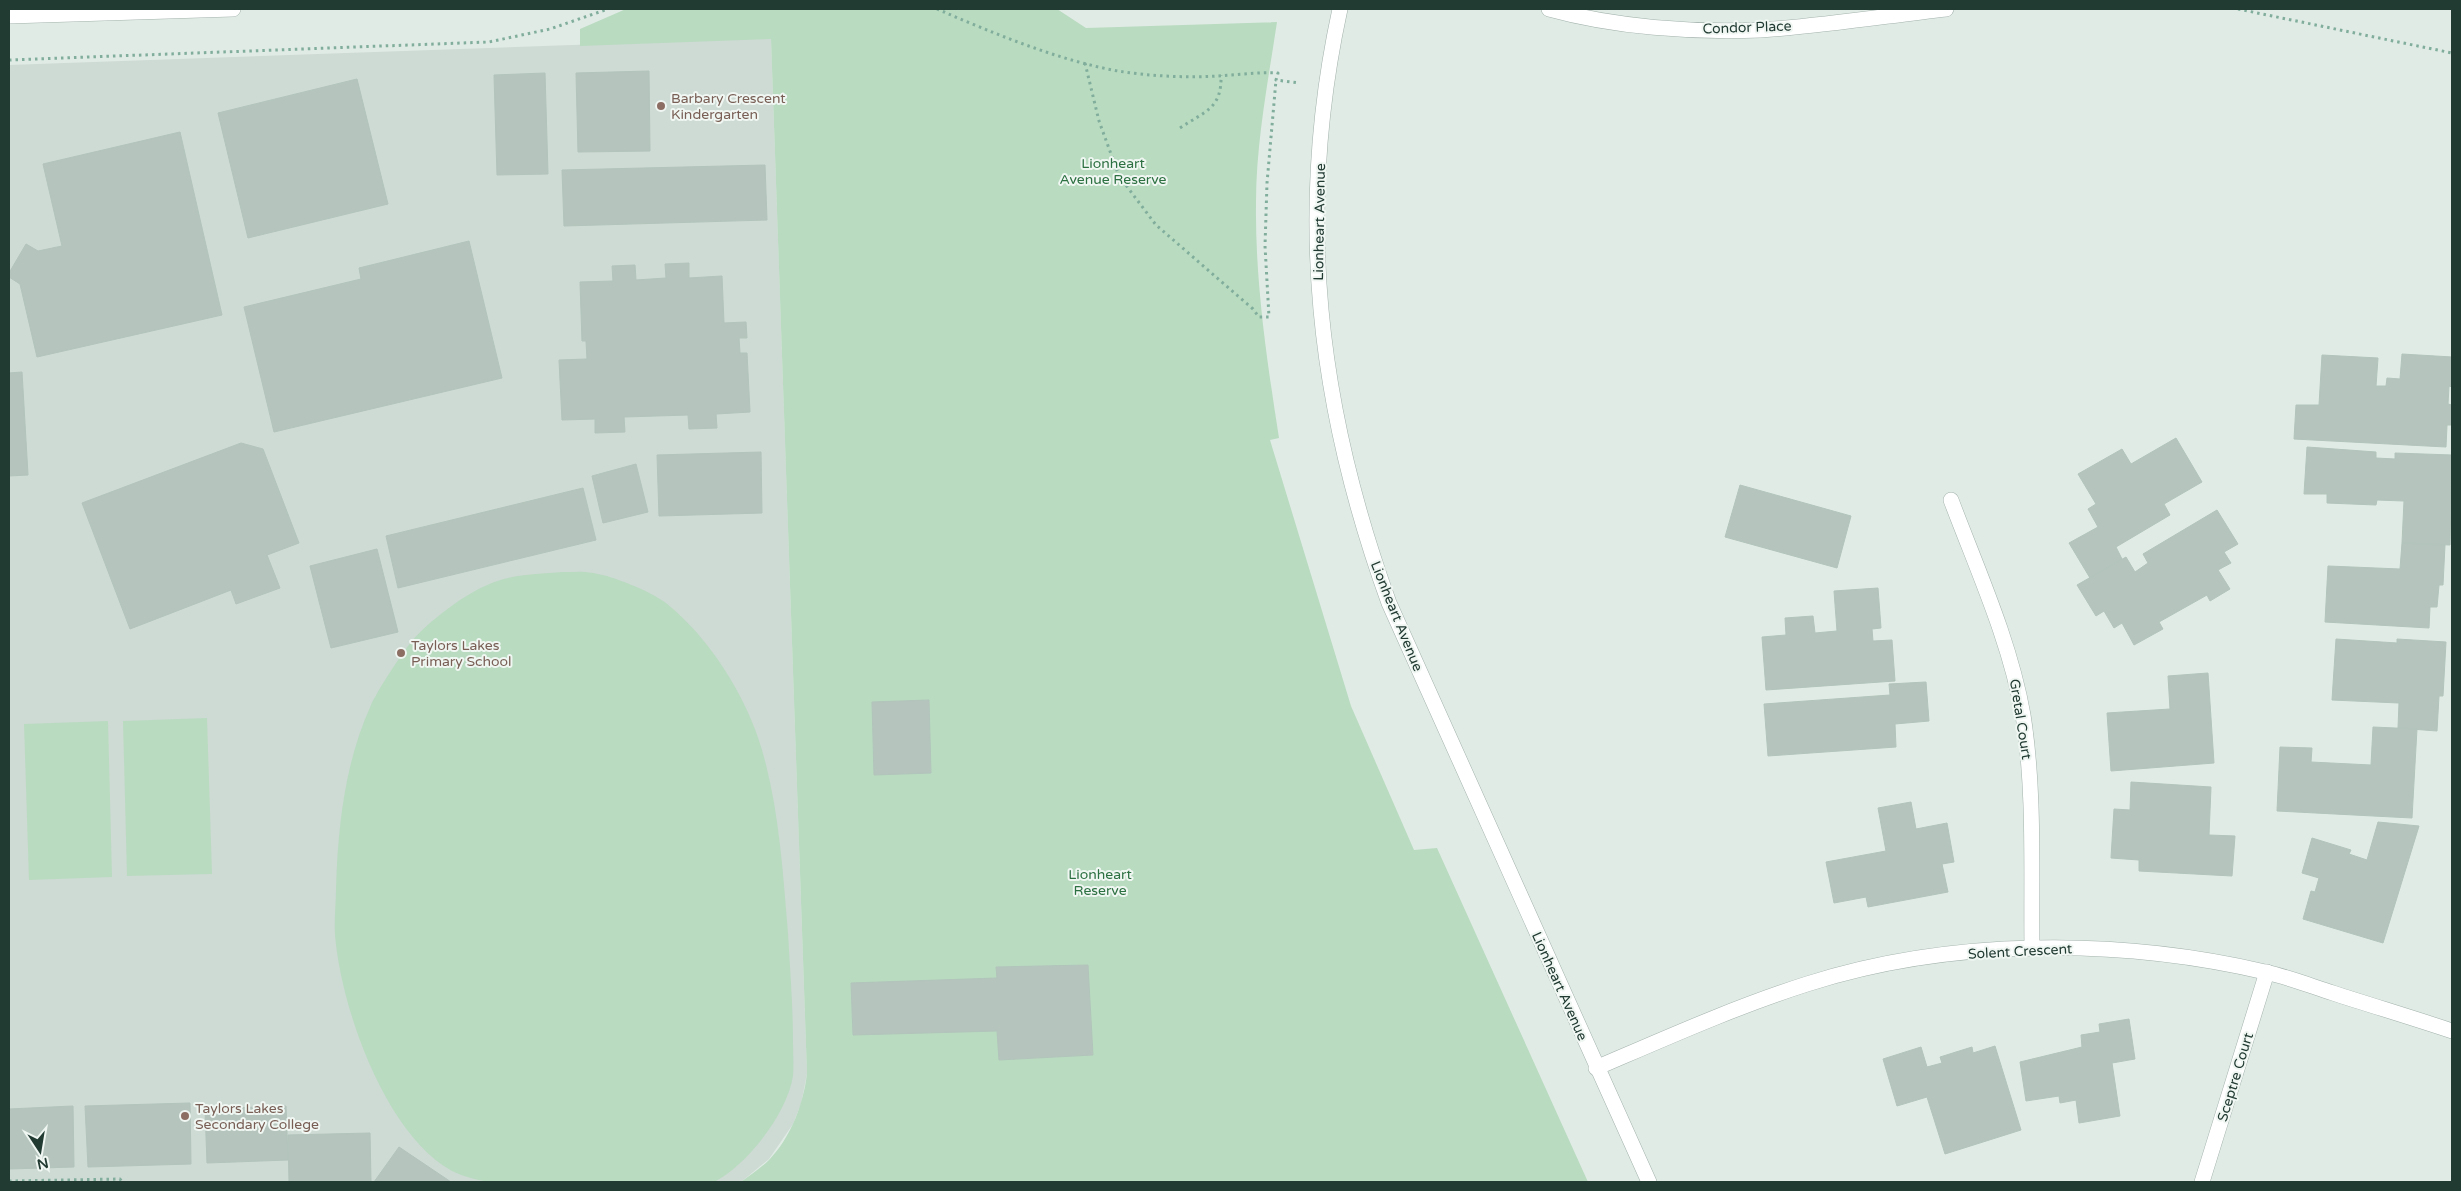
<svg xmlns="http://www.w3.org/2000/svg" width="2461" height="1191" font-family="'Varela Round',sans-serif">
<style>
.built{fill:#cedad4}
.green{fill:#b9dbc0}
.building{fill:#b5c5be;stroke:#b2c4bb}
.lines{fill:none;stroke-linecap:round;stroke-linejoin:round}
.street-casing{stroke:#a3b2ac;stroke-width:16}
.path{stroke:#81ae9c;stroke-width:3;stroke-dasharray:2.5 4;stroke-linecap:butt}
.street{stroke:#fff;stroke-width:15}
.education-dot{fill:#8d6e63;stroke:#f0f7f3;stroke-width:2}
.labels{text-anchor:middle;stroke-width:4;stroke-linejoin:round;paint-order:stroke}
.street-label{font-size:14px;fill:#213a32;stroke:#f0f7f3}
.education-label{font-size:14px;fill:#785e54;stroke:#f0f7f3;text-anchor:start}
.park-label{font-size:14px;fill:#2c7041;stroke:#f0f7f3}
</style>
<rect width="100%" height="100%" fill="#e0ebe5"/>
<polygon class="built" points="771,38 807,1074 801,1104 793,1124 769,1159 741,1182 9,1182 9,65"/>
<g class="green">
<path d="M626 9H1057L1086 28 1277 22C1268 82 1256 143 1256 203 1255 281 1267 361 1279 438L1270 440 1351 706 1414 850 1437 848 1588 1182H741C750 1175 761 1168 769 1160 791 1137 803 1105 807 1074L771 39 580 46V29Z"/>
<path d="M563 572C573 572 583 571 593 573 613 576 650 591 666 603 709 637 747 697 762 750 779 808 783 872 788 933 790 969 793 1005 793 1042 793 1053 794 1065 793 1076 787 1114 747 1165 714 1182H490C477 1180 464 1177 452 1171 385 1134 341 1008 335 935 334 920 336 903 336 888 338 825 345 762 371 705 377 691 402 653 412 641 428 622 462 596 485 586 510 574 536 574 563 572Z"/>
<polygon points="207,718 212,874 127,876 123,721"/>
<polygon points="108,721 112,877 29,880 24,724"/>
</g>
<g class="building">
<polygon points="649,71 650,151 578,152 576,73"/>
<polygon points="545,73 548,174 497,175 494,75"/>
<polygon points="357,79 388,204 248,238 218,113"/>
<polygon points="180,132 222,315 37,357 20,284 9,277 9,273 26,244 38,251 62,246 43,164"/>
<polygon points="765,165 767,220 564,226 562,170"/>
<polygon points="469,241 502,378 274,432 244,307 361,279 359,268"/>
<polygon points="689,263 689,278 722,276 724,323 746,322 747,338 739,338 740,353 747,353 750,412 716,414 717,428 689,429 688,415 624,417 625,432 595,433 595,419 562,420 559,360 587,359 586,341 582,341 580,282 613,281 612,266 635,265 636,280 666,278 665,264"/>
<polygon points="2402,354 2452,357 2452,387 2449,386 2448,404 2452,405 2452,425 2447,425 2446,447 2294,439 2296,405 2319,405 2322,355 2378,358 2376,386 2386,386 2387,378 2400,379"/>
<polygon points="22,372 28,475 9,476 9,373"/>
<polygon points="2176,438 2202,482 2164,504 2170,515 2116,547 2122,559 2090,578 2069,543 2098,527 2088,509 2096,504 2078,474 2122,449 2131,464"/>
<polygon points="241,443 263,449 299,543 267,555 280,588 236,604 231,590 130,629 82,503"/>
<polygon points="2307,447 2376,452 2376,458 2395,459 2395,453 2452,455 2450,545 2402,543 2404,501 2377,500 2376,505 2327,503 2327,494 2304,494"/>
<polygon points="761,452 762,513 659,516 657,455"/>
<polygon points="636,464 648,512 603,523 592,476"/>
<polygon points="1740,485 1851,516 1837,568 1725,537"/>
<polygon points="583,488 596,540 398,588 386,536"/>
<polygon points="2217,510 2238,544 2224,552 2231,563 2218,570 2230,589 2210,601 2207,595 2159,622 2163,629 2134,645 2122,623 2114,628 2104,611 2096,616 2077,585 2126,557 2135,572 2148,563 2143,554"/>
<polygon points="2402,543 2445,545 2443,585 2439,585 2437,607 2430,607 2429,628 2325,622 2328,566 2400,569"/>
<polygon points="377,549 398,632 331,648 310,566"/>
<polygon points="1878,588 1881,628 1872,629 1873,641 1892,640 1895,681 1766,690 1762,637 1786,635 1785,618 1813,616 1815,633 1837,631 1834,591"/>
<polygon points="2336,639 2397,643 2397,639 2446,642 2443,696 2439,696 2437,731 2398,728 2399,703 2332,700"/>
<polygon points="2208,673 2214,763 2111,771 2107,713 2170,709 2168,676"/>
<polygon points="1926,682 1929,721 1895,724 1896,747 1768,756 1764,704 1890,695 1889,684"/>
<polygon points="929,700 931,773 874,775 872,702"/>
<polygon points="2373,727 2417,729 2412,818 2277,811 2280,747 2312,748 2311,762 2371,765"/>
<polygon points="2131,782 2211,787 2209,835 2235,836 2232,876 2139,871 2139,860 2111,858 2114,809 2130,810"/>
<polygon points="1911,802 1916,829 1947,823 1954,862 1942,864 1948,892 1868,907 1866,897 1834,903 1826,862 1886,851 1878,808"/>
<polygon points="2378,822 2419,826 2383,943 2303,919 2311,891 2315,892 2319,878 2302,873 2312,838 2351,850 2349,854 2367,860"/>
<polygon points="1088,965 1093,1055 999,1060 997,1031 853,1035 851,983 997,978 996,967"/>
<polygon points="2129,1019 2135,1059 2112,1063 2120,1116 2079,1123 2076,1100 2060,1103 2059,1096 2026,1101 2020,1062 2082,1047 2081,1035 2100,1032 2099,1024"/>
<polygon points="1995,1046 2021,1130 1945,1154 1927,1097 1897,1106 1883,1059 1921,1047 1927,1067 1942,1063 1940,1057 1972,1047 1973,1053"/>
<polygon points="190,1103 191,1164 88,1167 85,1106"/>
<polygon points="73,1106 74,1167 9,1169 9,1109"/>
<polygon points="286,1106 288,1160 207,1163 205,1109"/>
<polygon points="370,1133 371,1182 289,1182 288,1135"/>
<polygon points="399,1147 451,1182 374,1182"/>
</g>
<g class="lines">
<defs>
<g id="street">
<path d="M1340 9C1295 215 1318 407 1389 603L1649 1182"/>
<path d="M1549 9C1614 27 1693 33 1761 30 1822 26 1885 16 1946 9"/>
<polyline points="9,16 233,9"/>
<path d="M1951 500C1977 569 2010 641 2023 715 2035 791 2031 872 2032 949"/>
<path d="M1596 1068C1666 1038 1735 1007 1807 984 1951 938 2119 938 2265 972 2288 977 2311 986 2333 993 2373 1006 2413 1018 2452 1031"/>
<polyline points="2202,1182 2267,972"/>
</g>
</defs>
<use href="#street" class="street-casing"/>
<g class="path">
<path d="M937 9C993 33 1057 60 1118 71 1149 76 1185 78 1217 76 1237 75 1257 72 1278 73L1276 80 1299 83"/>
<polyline points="2238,9 2452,53"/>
<polyline points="9,60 489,42 550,29 608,9"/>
<polyline points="1085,63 1099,121 1119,176 1156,225 1253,309 1259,317 1269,317 1265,246 1267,183 1276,80"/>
<path d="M1180 128C1205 111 1222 109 1221 75"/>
<polyline points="9,1181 120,1179 122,1182"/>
</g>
<use href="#street" class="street"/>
</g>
<g class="education-dot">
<circle cx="661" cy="106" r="5"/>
<circle cx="401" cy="653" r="5"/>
<circle cx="185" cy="1116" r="5"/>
</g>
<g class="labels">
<g class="street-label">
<text transform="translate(1747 27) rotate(-2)" y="5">Condor Place</text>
<text transform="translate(1319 222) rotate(-89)" y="5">Lionheart Avenue</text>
<text transform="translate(1397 616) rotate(68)" y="5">Lionheart Avenue</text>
<text transform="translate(2021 719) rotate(81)" y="5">Gretal Court</text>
<text transform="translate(2020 951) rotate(-3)" y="5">Solent Crescent</text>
<text transform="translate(1560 986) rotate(66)" y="5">Lionheart Avenue</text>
<text transform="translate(2235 1077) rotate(-73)" y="5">Sceptre Court</text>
</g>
<g class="education-label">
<text x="671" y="103">Barbary Crescent<tspan x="671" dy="16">Kindergarten</tspan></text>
<text x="411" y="650">Taylors Lakes<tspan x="411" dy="16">Primary School</tspan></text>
<text x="195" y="1113">Taylors Lakes<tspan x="195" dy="16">Secondary College</tspan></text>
</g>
<g class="park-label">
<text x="1113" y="168">Lionheart<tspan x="1113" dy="16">Avenue Reserve</tspan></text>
<text x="1100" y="879">Lionheart<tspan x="1100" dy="16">Reserve</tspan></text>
</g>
</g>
<rect width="2461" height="1191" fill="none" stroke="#213a32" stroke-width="20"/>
<g transform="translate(40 1151) rotate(168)" stroke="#f0f7f3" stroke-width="4" paint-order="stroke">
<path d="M0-4L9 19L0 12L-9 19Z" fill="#213a32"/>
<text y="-8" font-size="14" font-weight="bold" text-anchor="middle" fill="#213a32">N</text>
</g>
</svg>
